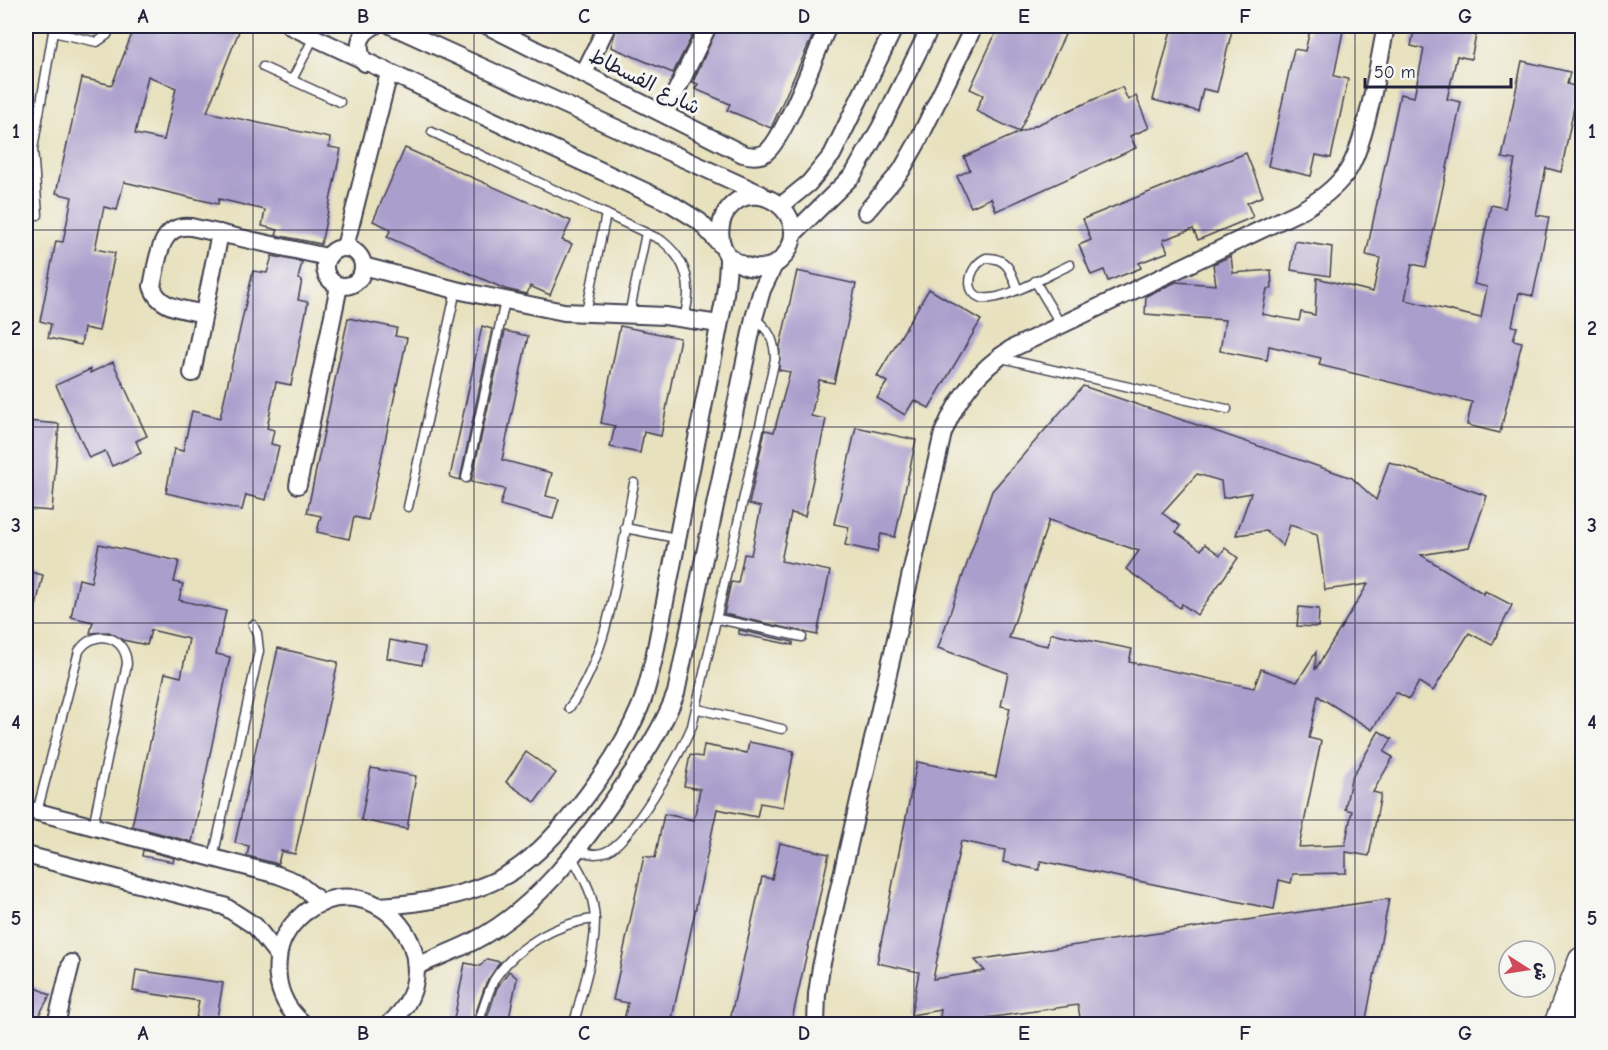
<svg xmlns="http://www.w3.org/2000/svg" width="1608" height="1050" font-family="'Comic Neue','Playpen Sans Arabic',sans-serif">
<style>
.building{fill:#aa9ecc;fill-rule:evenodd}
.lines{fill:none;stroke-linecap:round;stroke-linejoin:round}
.lane-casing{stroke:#403f4f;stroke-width:11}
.street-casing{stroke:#403f4f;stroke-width:20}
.primary-casing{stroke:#403f4f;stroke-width:30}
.lane{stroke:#fff;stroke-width:8}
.street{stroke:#fff;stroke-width:16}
.primary{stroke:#fff;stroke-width:27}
.grid{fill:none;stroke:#22223b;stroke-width:1.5;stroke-opacity:0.55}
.labels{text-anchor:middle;stroke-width:6;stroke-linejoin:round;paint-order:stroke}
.street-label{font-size:20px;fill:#22223b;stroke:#f6f6f2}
.neatline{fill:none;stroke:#22223b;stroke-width:2}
.grid-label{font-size:20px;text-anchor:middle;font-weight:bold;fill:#22223b}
</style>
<rect width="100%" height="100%" fill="#f6f6f2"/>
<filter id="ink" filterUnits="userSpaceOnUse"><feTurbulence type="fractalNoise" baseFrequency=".0167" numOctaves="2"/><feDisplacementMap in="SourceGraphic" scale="12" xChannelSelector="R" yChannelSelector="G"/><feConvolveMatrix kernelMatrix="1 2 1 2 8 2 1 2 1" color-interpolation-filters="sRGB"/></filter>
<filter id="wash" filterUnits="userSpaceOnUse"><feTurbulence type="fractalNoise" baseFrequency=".008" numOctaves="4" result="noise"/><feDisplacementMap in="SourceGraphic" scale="24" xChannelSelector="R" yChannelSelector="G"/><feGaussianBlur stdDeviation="1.35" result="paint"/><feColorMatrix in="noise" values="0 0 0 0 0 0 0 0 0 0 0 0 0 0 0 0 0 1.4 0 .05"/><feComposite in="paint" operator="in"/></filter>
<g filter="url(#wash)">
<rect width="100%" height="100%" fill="#e8e1be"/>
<g id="blocks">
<g class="building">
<path d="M135 26H241L207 112 330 138 329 147 341 149 321 244 276 235 278 230 262 226 265 210 219 199 218 204 124 182 117 210 104 207 95 249 115 253 99 331 84 328 81 345 48 338 51 324 40 321 56 241 63 242 72 197 56 193 82 78 112 85ZM148 76 176 88 164 140 135 134Z"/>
<polygon points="617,26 697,26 673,73 611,47"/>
<polygon points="718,26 817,26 771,128 727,110 730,104 695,89 698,84 693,82"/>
<polygon points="999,26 1069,26 1019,132 976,111 983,95 970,89"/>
<polygon points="1172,26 1233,26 1217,92 1203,89 1198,111 1153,100"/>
<polygon points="1311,26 1344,26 1334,76 1348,79 1331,158 1316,155 1311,176 1268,166 1294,49 1305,51"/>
<polygon points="1415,26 1478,26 1471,59 1457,56 1447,99 1461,102 1426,267 1412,264 1405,300 1481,318 1487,287 1474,284 1491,205 1505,208 1515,160 1502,158 1522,61 1570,72 1567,84 1578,87 1561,172 1546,168 1536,215 1549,217 1533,296 1519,293 1512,326 1517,327 1513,340 1522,342 1500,433 1467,425 1472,402 1319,365 1321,358 1269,346 1267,360 1220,351 1225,320 1145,314 1146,296 1176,282 1216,285 1213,264 1231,256 1233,273 1271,270 1272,288 1267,289 1262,314 1299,321 1301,312 1315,315 1317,278 1373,292 1380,258 1366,255 1400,94 1414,97 1424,49 1411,46"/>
<polygon points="1122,87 1128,100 1136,96 1149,128 1130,136 1136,148 996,211 991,198 971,207 957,176 970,170 964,157"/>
<polygon points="405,148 571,221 562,240 572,244 550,295 530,286 527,294 505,289 387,237 391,229 373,221"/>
<polygon points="1246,153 1263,196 1247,203 1253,217 1198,240 1193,229 1163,240 1168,252 1139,263 1141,268 1108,281 1104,270 1091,275 1079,245 1091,240 1083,219"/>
<polygon points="1295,241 1332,247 1330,276 1291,270"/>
<polygon points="272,256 302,262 298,279 302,280 298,300 308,302 291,385 276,382 267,428 274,430 271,444 279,446 266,500 246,495 242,510 166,493 174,449 183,451 192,411 220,418 253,271 267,273"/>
<polygon points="797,271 856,284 834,383 819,380 811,416 826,419 805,516 791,513 781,561 830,571 817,635 724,614 731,582 738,583 744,554 751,555 761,507 749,504 765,430 774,432 790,372 779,370 780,346"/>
<polygon points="929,289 981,320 929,408 914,400 905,415 877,398 887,382 877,376"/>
<polygon points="348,318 397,328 395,336 407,338 368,520 354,517 349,539 317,532 321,516 307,513"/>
<polygon points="482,326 492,329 460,480 450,477"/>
<polygon points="620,326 680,338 661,436 644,432 640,453 610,447 615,426 601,423"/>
<polygon points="505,331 528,336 502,460 552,473 546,496 559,499 553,519 500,505 505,489 471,482"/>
<polygon points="113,362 147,436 136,441 141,453 112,466 105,451 89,458 56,385 91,369 90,373"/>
<path d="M1083 386 1352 478 1376 500 1389 462 1487 496 1469 547 1421 555 1484 594 1485 591 1512 605 1492 645 1469 633 1433 691 1419 682 1409 699 1396 692 1372 730 1318 696 1309 738 1321 741 1299 847 1345 845 1352 811 1345 809 1351 779 1379 731 1392 739 1384 752 1393 757 1373 792 1381 794 1369 856 1346 852V873L1293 874 1291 883 1279 880 1274 909 1041 861 1039 870 1003 862 1005 850 961 841 933 979 985 971 975 960 1389 899 1365 1024H1081L1078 1005 987 1018 988 1024H939L941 1010 911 1015 919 972 877 963 917 762 996 777 1010 708 1001 706 1008 673 938 648 992 491ZM1197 474 1221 481 1223 498 1251 493 1236 535 1266 531 1283 546 1290 525 1317 534 1325 590 1368 584 1315 670 1316 652 1297 682 1261 669 1254 688 1129 662 1132 649 1051 633 1048 646 1009 638 1049 520 1139 551 1126 569 1180 608 1182 604 1197 615 1238 558 1225 548 1220 555 1205 544 1201 550 1176 532 1180 526 1162 513Z"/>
<polygon points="26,421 59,424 52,511 26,509"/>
<polygon points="856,427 916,440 895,537 881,534 877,552 845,545 849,527 834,524"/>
<polygon points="99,544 179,561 174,582 183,584 179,600 226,611 216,654 230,657 192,842 132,826 165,673 181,677 189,639 151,630 147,645 123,640 109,632 90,633 93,622 71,617 79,579 91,582"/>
<polygon points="26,571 43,575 32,624 26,623"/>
<polygon points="1299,607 1319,609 1318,627 1297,626"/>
<polygon points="739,630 793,642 793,645 739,634"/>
<polygon points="390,640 425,647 422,665 387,658"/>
<polygon points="278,648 338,662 295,854 281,851 278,864 247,856 249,846 235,843"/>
<polygon points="749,742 794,751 783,807 760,803 757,817 717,809 671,1023 657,1020 656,1024 623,1024 628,1003 613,1000 644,856 655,858 664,814 694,820 700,789 684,786 690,755 702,757 704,745 747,753"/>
<polygon points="526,752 556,773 535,802 506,782"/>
<polygon points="371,768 416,776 407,829 361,820"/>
<polygon points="780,843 829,854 791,1024 729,1024 762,877 772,879"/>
<polygon points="143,850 174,858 173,862 142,856"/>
<polygon points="487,959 500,962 486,983 472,1024 453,1024 465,963 480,966"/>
<polygon points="136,970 223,983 216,1024 195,1024 199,1001 133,991"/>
<polygon points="509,971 517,978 508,1024 485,1024 497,988"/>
<polygon points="26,982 50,995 34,1024 26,1024"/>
</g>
</g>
</g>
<g filter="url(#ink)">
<use href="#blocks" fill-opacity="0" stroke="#403f4f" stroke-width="1.5"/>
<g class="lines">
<defs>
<g id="lane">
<polyline points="53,32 97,42 107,35 111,26"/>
<polyline points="263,67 340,102"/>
<polyline points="292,80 314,37"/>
<path d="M432 132 661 240C688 261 693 286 684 318"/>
<polyline points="38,215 33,149 54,26"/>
<polyline points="1035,281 1061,325"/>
<path d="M1017 288C1011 271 1007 257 986 258 964 269 964 302 991 298 1012 296 1050 274 1070 265"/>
<polyline points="586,313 606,214"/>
<polyline points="629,315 646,233"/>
<polyline points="1001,358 1227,409"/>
<polyline points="466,478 505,301"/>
<polyline points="408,507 456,290"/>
<polyline points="625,528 676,538"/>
<polyline points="718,619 802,637"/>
<path d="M569 708C612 651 620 554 634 483"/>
<polyline points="698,709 782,729"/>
<path d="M37 812 79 651C94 628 126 635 127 664L93 826"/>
<path d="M577 850C586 853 596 856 605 852 631 843 681 753 692 726L775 359C775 341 769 329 754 318"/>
<path d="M572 857C580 872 590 887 593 904 601 942 582 987 574 1024"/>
<polyline points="213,858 259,651 257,633 253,625"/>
<path d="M478 1024C483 1010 487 994 494 980 514 948 558 922 595 919"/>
</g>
<g id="street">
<polyline points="290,26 670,203 699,221 722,246"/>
<polyline points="392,26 761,194"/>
<path d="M488 26 743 154C750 156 758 157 765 153 784 141 817 50 828 26"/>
<path d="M365 63C356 48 358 34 374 26"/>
<polyline points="584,73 607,26"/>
<polyline points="665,114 708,26"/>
<polyline points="782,205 809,183 832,155 895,26"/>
<polyline points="866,212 901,171 917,143 974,26"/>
<polyline points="793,234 853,175 880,128 931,26"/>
<polyline points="345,247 389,73"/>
<circle cx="344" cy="267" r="19"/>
<polyline points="363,266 456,290 564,312 665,316 719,324"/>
<path d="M204 314C185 309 158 309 152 286 158 262 158 223 191 227L327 257"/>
<polyline points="192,373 220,233"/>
<polyline points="298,485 339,286"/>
<polyline points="26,809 278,875 296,882 322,903"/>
<polyline points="26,855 224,906 255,926 278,955"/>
<path d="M378 906C422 904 475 895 513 871 560 840 619 758 640 707 647 691 650 674 654 658L724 301C726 287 728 273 728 259 728 254 725 252 723 247 718 235 720 218 729 208 757 175 811 215 787 252 773 275 746 271 728 256"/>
<path d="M417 966C435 958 454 951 472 942 535 910 580 849 619 792 641 760 662 730 676 693L754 318 762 290 774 265"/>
<polyline points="56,1024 71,963"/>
<path d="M304 1024C284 1008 275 985 278 960 279 941 290 925 304 913 376 858 460 963 389 1024"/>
<path d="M816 1024 817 994 821 967 943 433C958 397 978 370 1011 349L1298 212C1317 202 1334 190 1347 172 1367 142 1378 64 1386 26"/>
</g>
<polyline id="primary" points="1558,1024 1582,961"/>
</defs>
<use href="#lane" class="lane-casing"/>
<use href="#street" class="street-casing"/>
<use href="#primary" class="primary-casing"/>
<use href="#lane" class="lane"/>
<use href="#street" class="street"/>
<use href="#primary" class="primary"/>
</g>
</g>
<path class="grid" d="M253 26V1024M474 26V1024M694 26V1024M914 26V1024M1134 26V1024M1355 26V1024M26 230H1582M26 427H1582M26 623H1582M26 820H1582"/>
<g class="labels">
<g class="street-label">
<text transform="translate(645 81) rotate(27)" y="7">شارع الفسطاط</text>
</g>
</g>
<rect width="1608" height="1050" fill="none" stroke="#f6f6f2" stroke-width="66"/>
<g transform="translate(1527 969) rotate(102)"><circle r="28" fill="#f6f6f2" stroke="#a1a1a9" stroke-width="1.5"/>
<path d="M0-4.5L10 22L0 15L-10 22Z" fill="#d1495b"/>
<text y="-9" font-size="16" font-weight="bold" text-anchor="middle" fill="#22223b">ش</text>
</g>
<path d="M1365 78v9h146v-9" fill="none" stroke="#22223b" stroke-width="3"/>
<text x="1374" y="78" font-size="18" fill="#22223b" stroke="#f6f6f2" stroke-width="4.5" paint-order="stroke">50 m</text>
<rect x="33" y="33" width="1542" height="984" class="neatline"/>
<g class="grid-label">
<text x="143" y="23">A</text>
<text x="363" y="23">B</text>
<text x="584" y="23">C</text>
<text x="804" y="23">D</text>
<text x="1024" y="23">E</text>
<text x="1245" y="23">F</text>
<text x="1465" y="23">G</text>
<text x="16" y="138">1</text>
<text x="1592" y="138">1</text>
<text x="16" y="335">2</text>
<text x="1592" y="335">2</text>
<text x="16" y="532">3</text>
<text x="1592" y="532">3</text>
<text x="16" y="729">4</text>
<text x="1592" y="729">4</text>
<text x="16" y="925">5</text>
<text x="1592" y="925">5</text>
<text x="143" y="1040">A</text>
<text x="363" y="1040">B</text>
<text x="584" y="1040">C</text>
<text x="804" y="1040">D</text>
<text x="1024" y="1040">E</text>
<text x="1245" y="1040">F</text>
<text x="1465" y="1040">G</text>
</g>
</svg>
